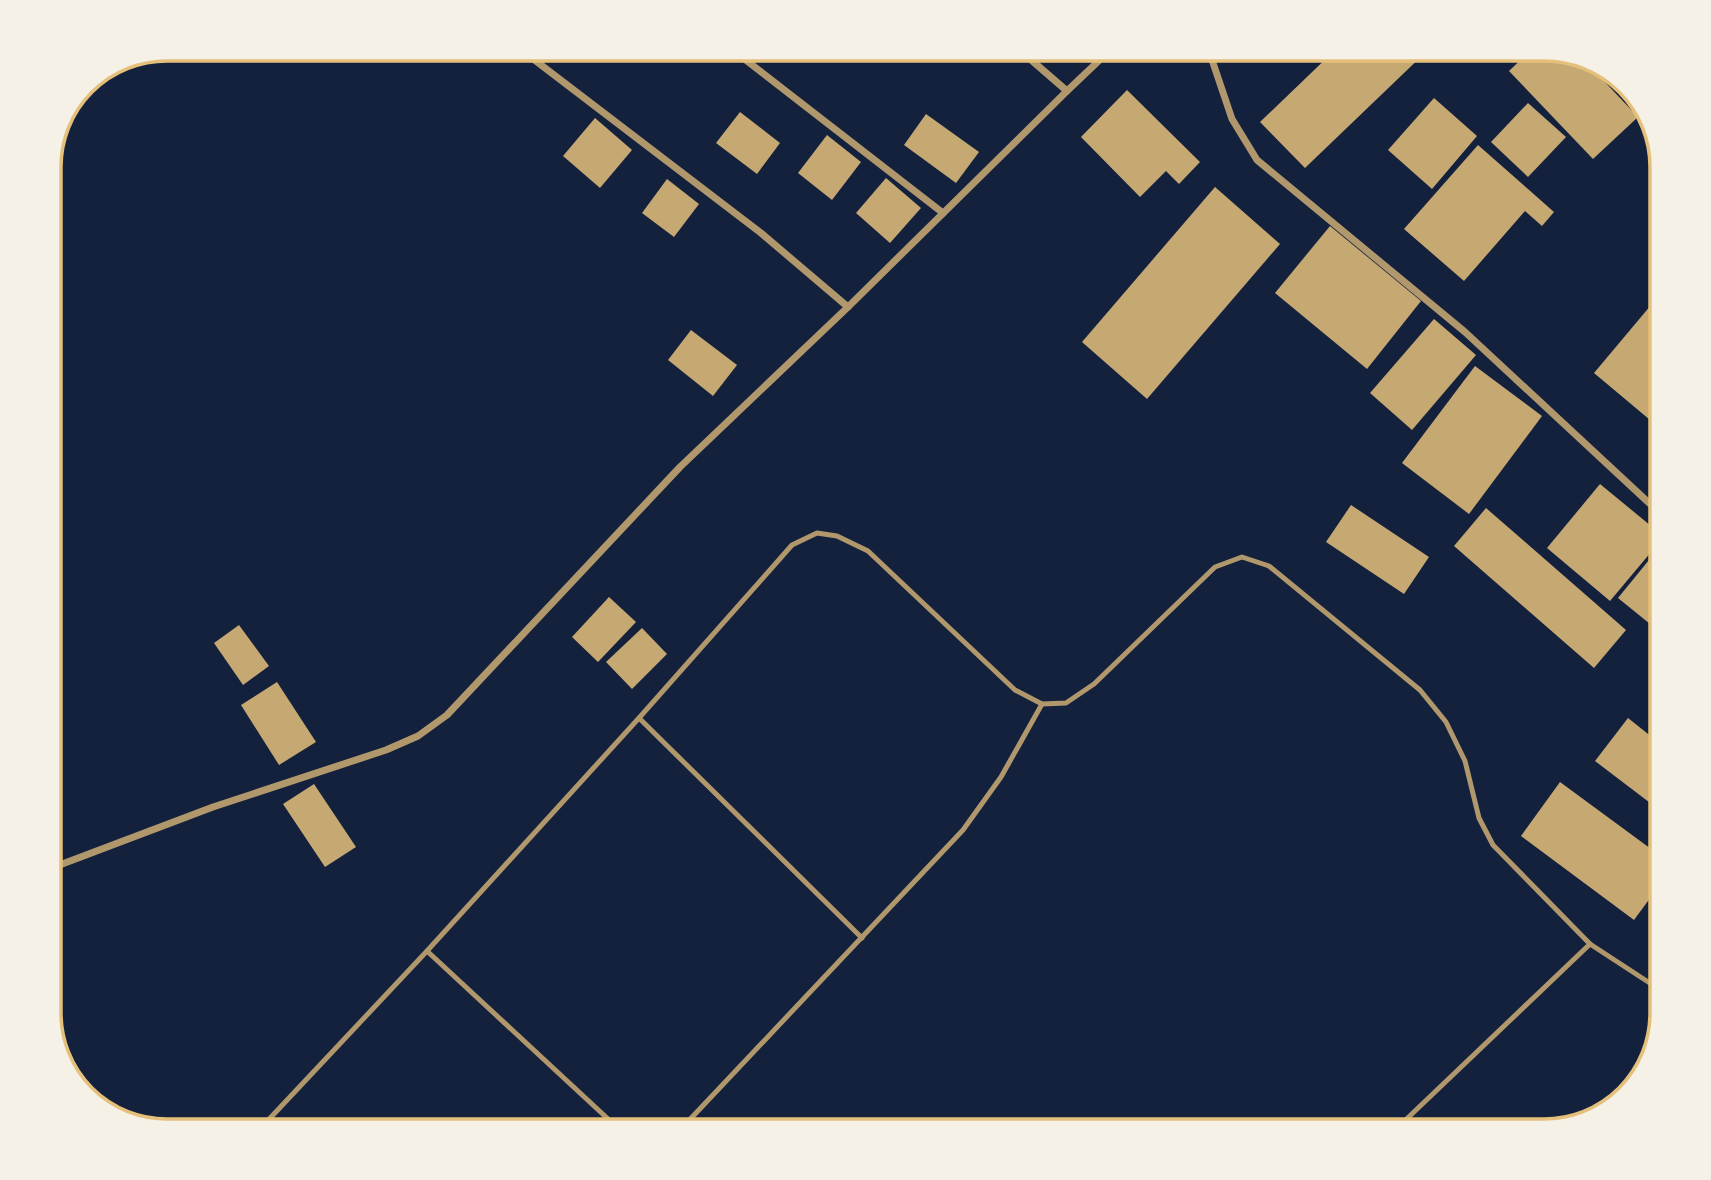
<svg xmlns="http://www.w3.org/2000/svg" width="1711" height="1180" font-family="Jost,sans-serif">
<style>
.building{fill:#c6a872}
.lines{fill:none;stroke-linecap:round;stroke-linejoin:round}
.service{stroke:#b1986c;stroke-width:5}
.minor{stroke:#b1986c;stroke-width:7}
.rim{fill:none;stroke:#e5c07b;stroke-width:3.5}
</style>
<rect width="100%" height="100%" fill="#14213d"/>
<g class="building">
<polygon points="1532,49 1544,49 1586,62 1638,117 1593,159 1509,71"/>
<polygon points="1335,50 1428,50 1305,168 1260,122"/>
<polygon points="1127,90 1200,162 1179,184 1166,171 1140,197 1081,137"/>
<polygon points="1434,98 1477,136 1432,189 1388,150"/>
<polygon points="1528,103 1566,137 1528,177 1491,142"/>
<polygon points="740,112 780,143 757,174 716,143"/>
<polygon points="926,114 979,152 956,183 904,145"/>
<polygon points="595,118 632,150 600,188 563,156"/>
<polygon points="827,135 861,162 832,200 798,173"/>
<polygon points="1478,145 1554,212 1542,226 1525,211 1464,281 1404,229"/>
<polygon points="886,178 921,208 890,243 856,213"/>
<polygon points="667,179 699,204 674,237 642,213"/>
<polygon points="1215,187 1280,244 1147,399 1082,342"/>
<polygon points="1330,226 1421,301 1367,369 1275,293"/>
<polygon points="1662,292 1662,430 1594,373"/>
<polygon points="1434,319 1476,355 1412,430 1370,393"/>
<polygon points="691,330 737,365 713,396 668,360"/>
<polygon points="1475,366 1542,416 1469,514 1402,463"/>
<polygon points="1600,484 1662,535 1662,539 1610,601 1547,548"/>
<polygon points="1351,505 1429,557 1404,594 1326,542"/>
<polygon points="1486,508 1626,630 1594,668 1454,546"/>
<polygon points="1662,544 1662,620 1655,628 1618,598"/>
<polygon points="609,597 636,622 598,662 572,637"/>
<polygon points="239,625 269,666 243,685 214,643"/>
<polygon points="642,628 667,654 632,689 606,662"/>
<polygon points="277,682 316,742 279,765 241,705"/>
<polygon points="1628,718 1662,745 1662,812 1595,761"/>
<polygon points="1560,782 1662,857 1662,882 1634,920 1521,836"/>
<polygon points="314,784 356,847 325,867 283,804"/>
</g>
<g class="lines">
<g class="service">
<polyline points="639,718 862,938"/>
<polyline points="427,951 621,1131"/>
<polyline points="258,1131 427,951 639,718 792,545 817,533 837,536 868,551 1015,690 1042,704 1066,703 1094,684 1215,567 1242,557 1269,566 1420,690 1446,722 1465,761 1479,818 1493,845 1590,944 1662,991"/>
<polyline points="679,1131 963,830 1001,777 1042,704"/>
<polyline points="1394,1131 1590,944"/>
</g>
<g class="minor">
<polyline points="1209,51 1232,119 1257,160 1465,332 1662,515"/>
<polyline points="1022,52 1067,91"/>
<polyline points="738,54 943,213"/>
<polyline points="528,55 761,233 848,307"/>
<polyline points="49,869 213,807 386,750 418,736 447,715 680,467 848,307 1067,91 1108,52"/>
</g>
</g>
<path d="M0 0H1711V1180H0ZM167 61H1544A106 106 0 0 1 1650 167V1013A106 106 0 0 1 1544 1119H167A106 106 0 0 1 61 1013V167A106 106 0 0 1 167 61Z" fill="#f6f1e7" fill-rule="evenodd"/>
<path class="rim" d="M167 61H1544A106 106 0 0 1 1650 167V1013A106 106 0 0 1 1544 1119H167A106 106 0 0 1 61 1013V167A106 106 0 0 1 167 61Z"/>
</svg>
